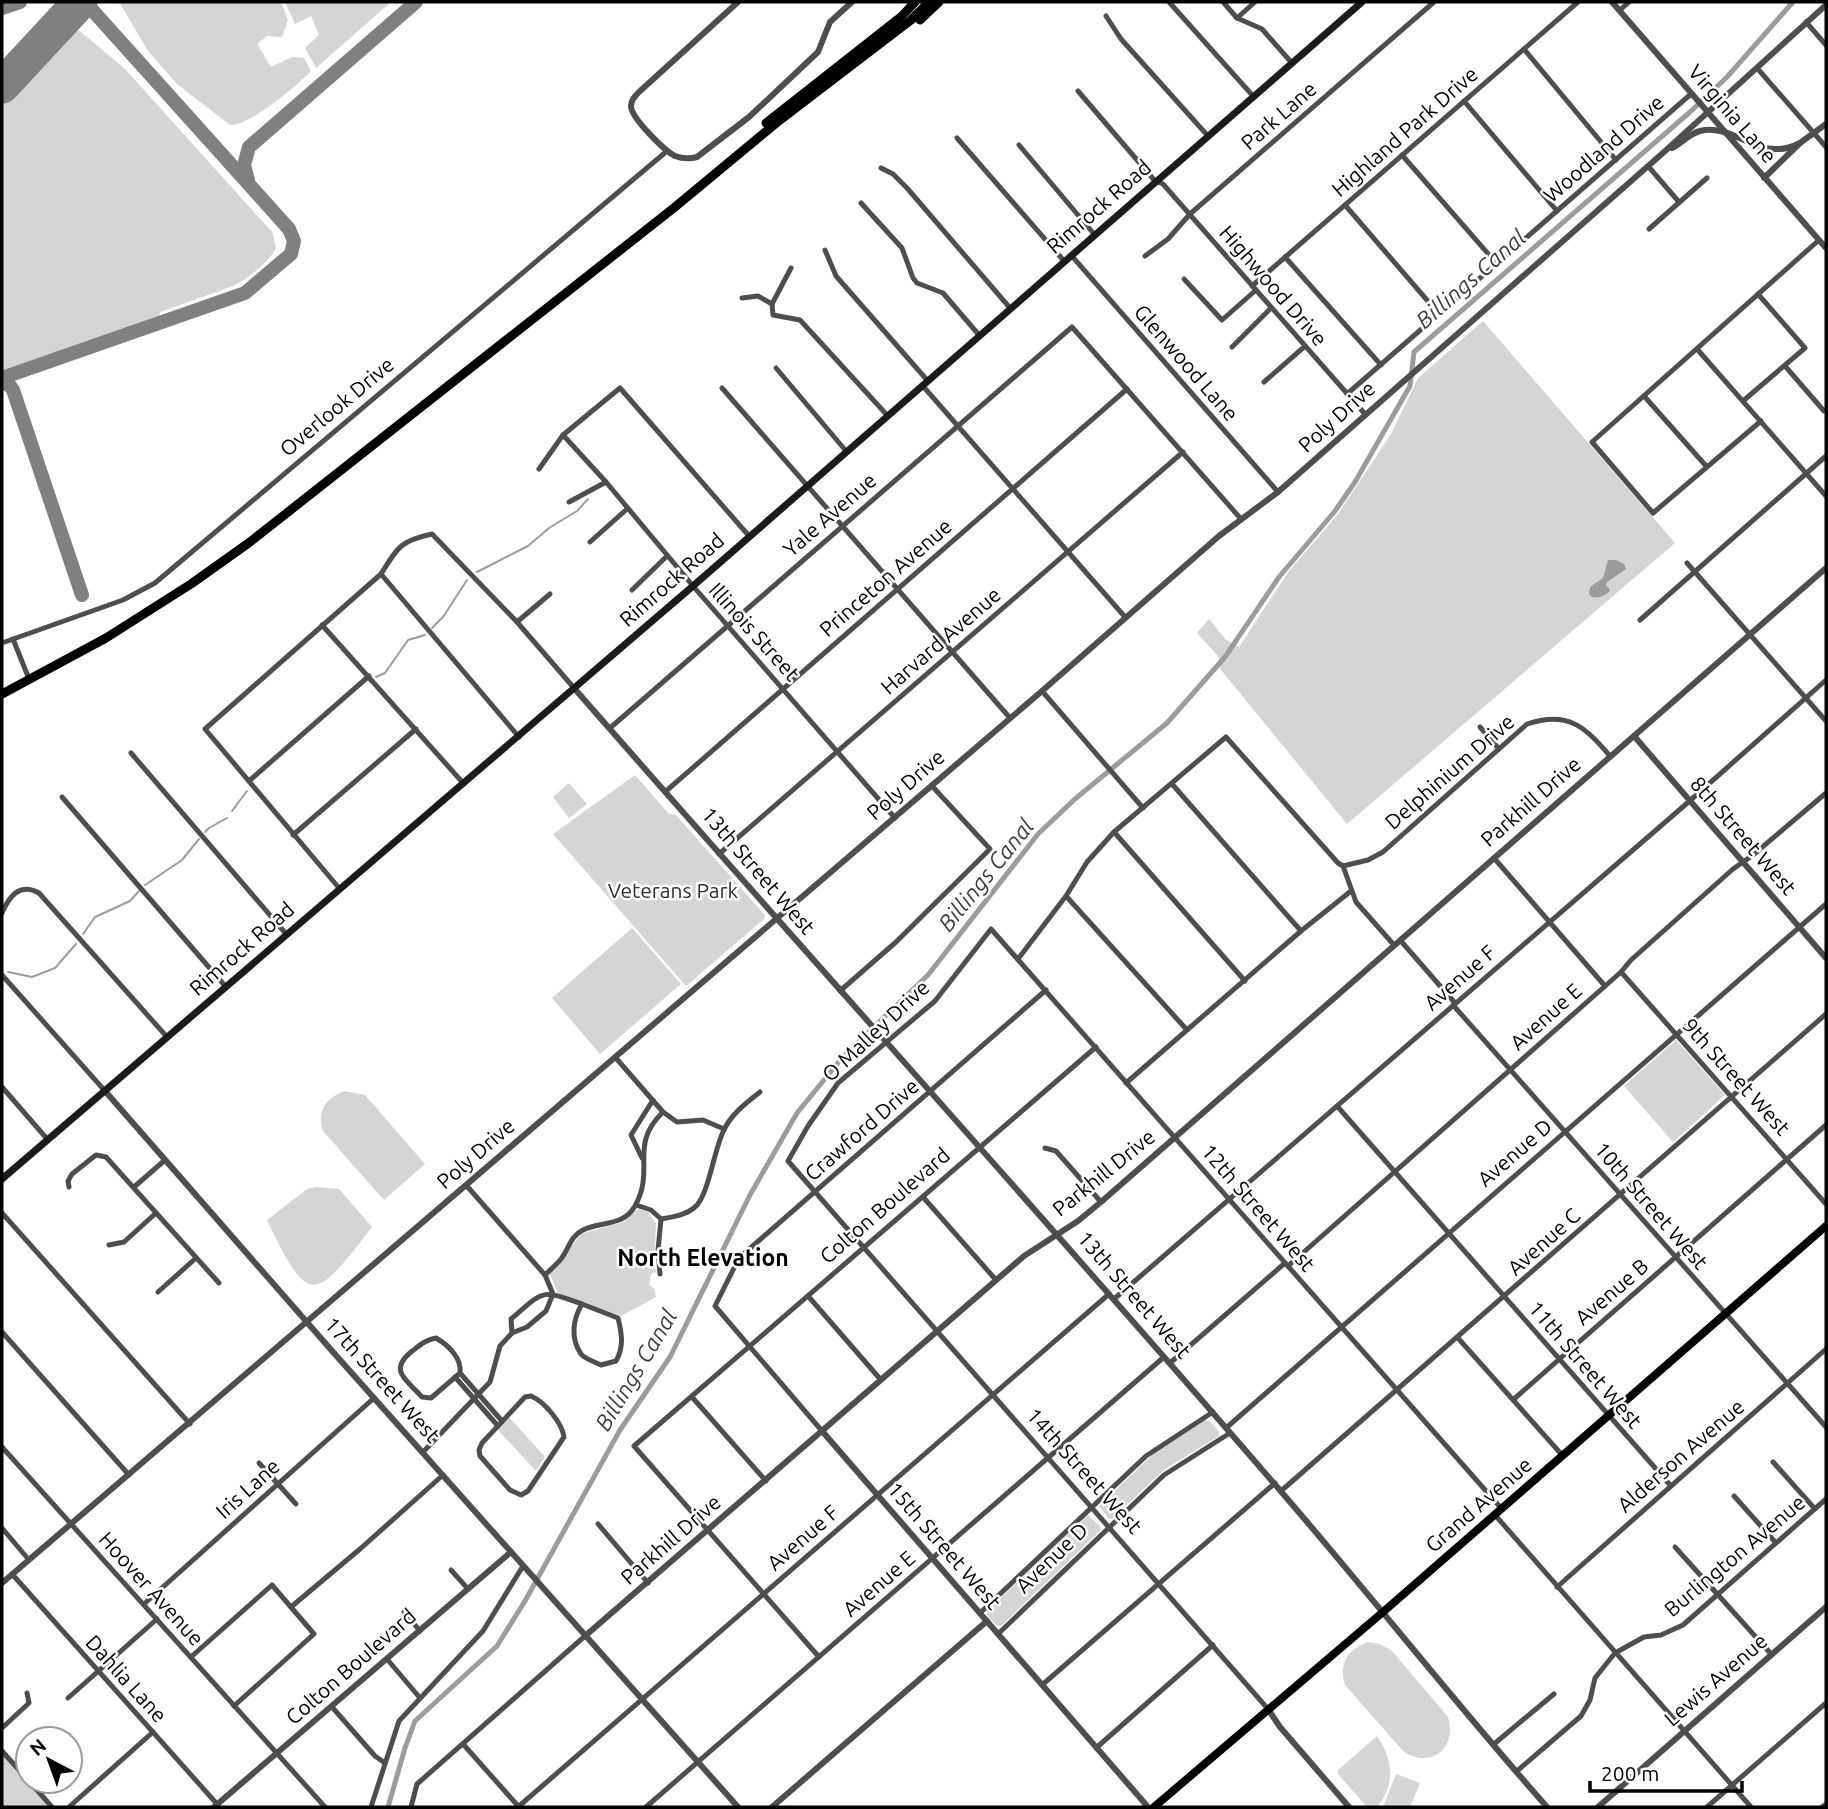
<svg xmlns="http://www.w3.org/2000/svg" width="1828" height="1809" font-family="Ubuntu,sans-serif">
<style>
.green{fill:#d5d5d5}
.water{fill:#9c9c9c}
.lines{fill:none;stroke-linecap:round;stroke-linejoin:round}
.stream{stroke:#9c9c9c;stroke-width:2}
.canal{stroke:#9c9c9c;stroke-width:5}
.taxiway{stroke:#808080;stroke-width:14}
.runway{stroke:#808080;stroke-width:35}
.minor{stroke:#4e4e4e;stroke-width:5}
.tertiary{stroke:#4e4e4e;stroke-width:6}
.secondary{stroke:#1b1b1b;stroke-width:7}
.primary{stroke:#000;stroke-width:8}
.trunk{stroke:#000;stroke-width:9}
.labels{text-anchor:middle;stroke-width:5;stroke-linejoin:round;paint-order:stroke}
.street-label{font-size:21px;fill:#000;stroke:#fff}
.park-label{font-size:21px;fill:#2c2c2c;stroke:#fff}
.water-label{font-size:23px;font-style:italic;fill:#3d3d3d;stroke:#fff}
.neighbourhood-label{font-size:23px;font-weight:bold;fill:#000;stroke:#fff}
</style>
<rect width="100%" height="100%" fill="#fff"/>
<g class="green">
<path d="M119 2H281L288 20 282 37 267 36 257 44 271 67 292 57 304 58 311 71C298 85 248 127 230 125L177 84 148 51Z"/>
<polygon points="285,2 391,2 316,68 305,48 319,35 311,16 295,24"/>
<path d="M75 30 80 31 125 69 273 233 276 249C267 263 248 279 233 286L160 312 159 318 2 373V100L64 33 69 36Z"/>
<polygon points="1483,321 1675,543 1347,824 1221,670 1218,656 1197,633 1209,619 1226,640 1239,647 1289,571 1338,514 1391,434 1418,378"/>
<polygon points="635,775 669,814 676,815 765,915 764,919 686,986 553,834"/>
<polygon points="569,783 587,804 569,818 553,797"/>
<polygon points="632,928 681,984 600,1054 552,998"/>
<polygon points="1676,1040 1725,1095 1673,1142 1624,1086"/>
<path d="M345 1091 365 1095 425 1164 384 1200 323 1131C316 1111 327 1097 345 1091Z"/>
<path d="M316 1187 339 1189 372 1227C316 1299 310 1311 267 1220L307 1189Z"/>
<polygon points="638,1209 648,1212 656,1223 654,1266 656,1272 651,1274 649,1285 654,1289 656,1297 621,1316 558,1293 550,1274 581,1234 623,1222"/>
<polygon points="509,1417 545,1457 536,1471 498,1430"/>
<polygon points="1205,1420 1210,1421 1219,1432 1219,1436 1165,1469 1112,1519 1109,1519 1099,1506 1153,1454"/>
<polygon points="1088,1515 1100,1526 1101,1530 1001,1626 997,1626 987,1615 987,1611"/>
<path d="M1368 1642 1380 1644 1392 1651 1448 1717C1458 1748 1430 1770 1403 1751L1345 1685C1338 1664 1348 1649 1368 1642Z"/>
<path d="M1377 1736C1393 1759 1396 1785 1377 1807H1367L1338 1774V1770Z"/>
<polygon points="2,1754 49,1807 2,1807"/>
<polygon points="1396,1774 1420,1783 1410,1807 1383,1807"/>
</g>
<path class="water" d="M1608 560H1616L1624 564 1626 569 1607 582 1606 585 1610 590C1606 596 1600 598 1592 597L1589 594 1590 587 1603 578Z"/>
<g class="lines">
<g class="stream">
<polyline points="477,572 528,546 549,528 577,511 588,499"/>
<polyline points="432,628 443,617 467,580"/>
<polyline points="376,677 385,673 408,640 425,635"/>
<polyline points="232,811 247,791"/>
<polyline points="205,832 209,828 227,818"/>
<polyline points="145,885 182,860 199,839"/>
<polyline points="83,934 95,917 130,901 139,891"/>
<polyline points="8,972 32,977 55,968 76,944"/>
</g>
<polyline class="canal" points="388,1807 405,1748 415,1721 497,1646 525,1601 620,1430 670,1357 750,1195 797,1113 842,1058 928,975 1038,834 1075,799 1167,723 1225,657 1279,577 1335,511 1355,482 1410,386 1414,352 1690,112 1727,77 1793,2"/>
<g class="taxiway">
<polyline points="2,8 20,2"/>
<polyline points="248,180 244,165 249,147 416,2"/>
<polyline points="2,378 245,293 291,254 294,241 289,229 85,2"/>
<polyline points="2,381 10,386 13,390 82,595"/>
</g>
<polyline class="runway" points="2,86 80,2"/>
<g class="minor">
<polyline points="1169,2 1253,96"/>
<polyline points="1223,2 1237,18 1262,29 1291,62"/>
<polyline points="1620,10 1629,2"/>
<polyline points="1106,16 1121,39 1208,136"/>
<polyline points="1237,18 1255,2"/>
<polyline points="1806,22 1826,45"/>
<polyline points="1524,49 1616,160"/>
<polyline points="1757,68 1826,147"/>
<polyline points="1078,91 1155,181 1163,184 1365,414"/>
<polyline points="1464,101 1557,211"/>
<polyline points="957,138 1064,261"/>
<polyline points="1019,145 1094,234"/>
<polyline points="1402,155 1497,264"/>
<polyline points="1648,166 1679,202"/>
<polyline points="881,168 893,174 907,188 1010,308"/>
<polyline points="861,203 902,248 913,278 917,283 943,293 979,335"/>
<polyline points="1345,205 1439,314"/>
<polyline points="1649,229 1707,178"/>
<polyline points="825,250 836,276 927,380"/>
<polyline points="1071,255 1278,492"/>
<polyline points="1145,256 1168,239 1190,214 1434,2"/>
<polyline points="1285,257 1381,365"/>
<polyline points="791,268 772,304 773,315 800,320 887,415"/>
<polyline points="1184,279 1222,320 1256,290"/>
<polyline points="1252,286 1578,2"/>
<polyline points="742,298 758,296 772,304"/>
<polyline points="1232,347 1271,308"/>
<polyline points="1697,349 1826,496"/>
<polyline points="1785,366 1824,411"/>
<polyline points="776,368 846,451"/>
<polyline points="1264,382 1304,347"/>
<polyline points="922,385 1125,617"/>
<polyline points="722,388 1010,718"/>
<polyline points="1347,394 1691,94"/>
<polyline points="1644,396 1707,467"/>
<polyline points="1743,401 1805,348 1758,294"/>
<polyline points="1761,421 1653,513 1592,442 1819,240"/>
<polyline points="563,435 606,482 693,586 895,818"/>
<polyline points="539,469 563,435 620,388 749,536"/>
<polyline points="569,502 606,482"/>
<polyline points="590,542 627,509"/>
<polyline points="1687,563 1826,721"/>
<polyline points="381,574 519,737"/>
<polyline points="632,590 667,556"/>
<polyline points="1640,620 1826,456"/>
<polyline points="517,622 550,594"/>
<polyline points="322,625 464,784"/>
<polyline points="13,639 29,679"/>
<polyline points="2,643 123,600 155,583 667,151"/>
<polyline points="1042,691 1143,808"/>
<polyline points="1480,727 1499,749"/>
<polyline points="610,728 1072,327 1241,519"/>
<polyline points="131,753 287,935"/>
<polyline points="249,781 369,676"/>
<polyline points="1172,784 1301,931"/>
<polyline points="665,792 1127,389"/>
<polyline points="62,797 226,987"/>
<polyline points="1114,832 1245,981"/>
<polyline points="293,835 416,729"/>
<polyline points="719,854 1183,452"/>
<polyline points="1494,858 1605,986"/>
<path d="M1343 866 1368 860 1383 852 1527 724C1568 710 1585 727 1610 756"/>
<path d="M339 888 205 729 381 574C398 547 400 541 432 534L517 622 574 688"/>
<polyline points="1066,896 1187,1030"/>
<path d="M2 913C9 897 19 882 39 893L167 1037"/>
<polyline points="1400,940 1455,1003"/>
<polyline points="1018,959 1066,896 1087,862 1114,832 1226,737 1338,863 1343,866 1356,902 1394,945"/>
<polyline points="1621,972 1826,1204"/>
<polyline points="2,975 105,1091"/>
<polyline points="840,991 896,942 990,849 932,786"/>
<polyline points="1453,1005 1826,1427"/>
<polyline points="615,1057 663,1112 677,1122 703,1120 724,1129"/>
<polyline points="1126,1083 1301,931 1351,891"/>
<polyline points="2,1087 48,1140"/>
<polyline points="1337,1106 1671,1486"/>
<polyline points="1045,1148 1056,1151 1101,1202"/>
<polyline points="642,1158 631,1135 653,1100"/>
<polyline points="69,1187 68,1181 72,1174 96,1155 106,1157 219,1283"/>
<polyline points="134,1187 165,1160"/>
<polyline points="923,1197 996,1280"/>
<polyline points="636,1205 651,1210 661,1219 658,1250 660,1274"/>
<polyline points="2,1213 190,1424"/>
<path d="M661 1219C673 1217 688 1215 697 1205 709 1191 714 1151 723 1132 730 1115 746 1103 760 1092"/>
<polyline points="109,1245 124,1242 156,1213"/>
<polyline points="1288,1266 1621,972 1631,960 1733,869 1753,855 1826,793"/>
<path d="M545 1275C550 1270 556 1265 561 1259 569 1249 570 1236 583 1230 601 1221 623 1227 635 1206 656 1168 628 1146 663 1112"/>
<polyline points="158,1292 196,1258"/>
<polyline points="808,1296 881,1380"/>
<polyline points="1114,1299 1685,805 1826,680"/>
<path d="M582 1304 618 1318C622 1334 624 1347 616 1361L601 1365C595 1362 585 1359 581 1354 570 1338 573 1319 582 1304Z"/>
<polyline points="2,1332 129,1475"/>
<path d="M512 1333 511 1319C545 1290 540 1289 582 1304"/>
<path d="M436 1338C448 1345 462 1358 460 1373L431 1398 422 1397C407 1380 388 1371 411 1352 420 1345 425 1340 436 1338Z"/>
<polyline points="1458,1338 1562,1455"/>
<polyline points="1170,1363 1285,1263"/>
<polyline points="460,1373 502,1421"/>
<polyline points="455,1377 498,1426"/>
<path d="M531 1396C545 1402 562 1423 564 1437L528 1491 521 1495 510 1490 480 1456 479 1450 482 1443 525 1397Z"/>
<polyline points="692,1397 766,1481"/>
<polyline points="1514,1399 1826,1125"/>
<polyline points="1226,1428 1826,904"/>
<polyline points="822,1431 715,1306 739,1258 1046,990"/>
<polyline points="2,1447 325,1807"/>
<polyline points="423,1452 490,1382 500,1346 512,1333 527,1327 546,1311 553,1294 545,1275 466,1185"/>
<polyline points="1773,1462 1815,1509"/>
<polyline points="259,1463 296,1504"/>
<polyline points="1281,1491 1826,1014"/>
<polyline points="1734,1496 1776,1543"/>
<polyline points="1495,1515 1751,1807"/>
<polyline points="598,1524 648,1583"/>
<polyline points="2,1528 29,1560"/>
<polyline points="1675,1547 1772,1655"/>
<polyline points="451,1570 468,1589"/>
<polyline points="12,1574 217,1804"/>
<polyline points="1557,1587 1826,1349"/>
<polyline points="144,1604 374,1398"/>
<polyline points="291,1607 360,1549 443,1475"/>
<polyline points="404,1612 420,1631"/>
<polyline points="980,1613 1146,1456 1213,1412"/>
<polyline points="998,1634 1164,1475 1230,1433"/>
<polyline points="191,1657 272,1585 314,1634 234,1706"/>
<polyline points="819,1657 634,1446 1096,1047"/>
<polyline points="387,1659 420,1698"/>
<polyline points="1042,1685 1275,1483"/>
<polyline points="68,1698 157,1619"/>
<polyline points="332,1707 375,1756 385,1763"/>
<polyline points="1268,1709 788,1161 808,1126 838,1083 935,1001 991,929 1501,1508"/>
<polyline points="2,1728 29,1703 27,1693"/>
<polyline points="463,1744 519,1807"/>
<polyline points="1494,1744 1554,1694"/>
<polyline points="1096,1748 1213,1645"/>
<polyline points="2,1751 28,1780"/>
<polyline points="1517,1771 1581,1716 1590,1700 1595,1678 1615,1653 1644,1637 1661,1635 1683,1625 1826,1499"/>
<polyline points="29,1781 52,1807"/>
<polyline points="69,1807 153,1732"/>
<polyline points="371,1807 399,1721 483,1631 523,1566"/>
<polyline points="411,1807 417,1784 585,1636"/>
<polyline points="518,1807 1109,1294"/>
<polyline points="646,1807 1164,1357"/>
<polyline points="1707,1807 1826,1703"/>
<polyline points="1822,1807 1826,1804"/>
</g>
<g class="tertiary">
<path d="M738 2 639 92C635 96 631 100 631 106 631 118 665 151 675 156 683 159 690 159 697 157L749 117 818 52 830 22 852 2"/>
<polyline points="1612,2 1826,248"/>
<path d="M1672 148C1682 143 1689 134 1700 131 1729 124 1751 151 1779 149 1786 149 1794 146 1800 143"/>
<polyline points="1764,178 1800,143 1826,124"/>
<path d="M574 688C808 956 1046 1219 1278 1488 1369 1593 1455 1703 1547 1807"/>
<polyline points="1634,736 1826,958"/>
<polyline points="105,1091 333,1352 738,1807"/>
<polyline points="822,1431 1148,1807"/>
<polyline points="2,1583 1042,691 1219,536 1278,492 1664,152 1826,5"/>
<polyline points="585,1636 1024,1256 1078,1221 1101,1202 1826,568"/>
<polyline points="1268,1709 1280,1727 1349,1807"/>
<polyline points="214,1807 511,1552"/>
<polyline points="772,1807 987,1621"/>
<polyline points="1598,1807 1826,1607"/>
</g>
<polyline class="secondary" points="2,1179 693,586 1362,2"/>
<polyline class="primary" points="1154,1807 1383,1612 1826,1226"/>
<g class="trunk">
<polyline points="920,20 939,2"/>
<polyline points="766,123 902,16 915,2"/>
<polyline points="2,694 106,638 191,584 250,542 675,207 775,124 911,20 929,2"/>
</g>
</g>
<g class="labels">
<g class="street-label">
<text transform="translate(1732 114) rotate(49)" y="7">Virginia Lane</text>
<text transform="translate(1279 116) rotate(-41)" y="7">Park Lane</text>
<text transform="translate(1405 132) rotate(-41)" y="7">Highland Park Drive</text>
<text transform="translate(1604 149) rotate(-41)" y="7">Woodland Drive</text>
<text transform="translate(1099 207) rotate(-41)" y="7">Rimrock Road</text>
<text transform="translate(1273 286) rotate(49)" y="7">Highwood Drive</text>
<text transform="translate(1186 363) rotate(49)" y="7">Glenwood Lane</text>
<text transform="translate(337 407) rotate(-40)" y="7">Overlook Drive</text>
<text transform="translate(1337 417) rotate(-42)" y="7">Poly Drive</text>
<text transform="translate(830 515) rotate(-41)" y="7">Yale Avenue</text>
<text transform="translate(886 578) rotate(-41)" y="7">Princeton Avenue</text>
<text transform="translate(672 580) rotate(-41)" y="7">Rimrock Road</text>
<text transform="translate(754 632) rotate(48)" y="7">Illinois Street</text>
<text transform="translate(941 641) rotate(-41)" y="7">Harvard Avenue</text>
<text transform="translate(1450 772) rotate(-41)" y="7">Delphinium Drive</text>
<text transform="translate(906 785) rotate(-41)" y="7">Poly Drive</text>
<text transform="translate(1531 802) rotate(-41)" y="7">Parkhill Drive</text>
<text transform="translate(1743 836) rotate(49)" y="7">8th Street West</text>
<text transform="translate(758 871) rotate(49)" y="7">13th Street West</text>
<text transform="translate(242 949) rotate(-41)" y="7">Rimrock Road</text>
<text transform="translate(1460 978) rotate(-41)" y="7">Avenue F</text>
<text transform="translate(1546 1017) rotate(-42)" y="7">Avenue E</text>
<text transform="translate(876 1031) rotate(-43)" y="7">O Malley Drive</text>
<text transform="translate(1736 1077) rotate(48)" y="7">9th Street West</text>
<text transform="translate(862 1130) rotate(-41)" y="7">Crawford Drive</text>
<text transform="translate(1515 1153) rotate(-41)" y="7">Avenue D</text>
<text transform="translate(476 1154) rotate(-41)" y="7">Poly Drive</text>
<text transform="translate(1104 1173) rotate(-39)" y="7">Parkhill Drive</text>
<text transform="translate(885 1206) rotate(-41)" y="7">Colton Boulevard</text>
<text transform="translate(1651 1206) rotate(49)" y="7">10th Street West</text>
<text transform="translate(1258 1208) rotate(49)" y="7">12th Street West</text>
<text transform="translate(1544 1242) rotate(-42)" y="7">Avenue C</text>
<text transform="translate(1612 1292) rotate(-41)" y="7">Avenue B</text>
<text transform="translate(1134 1295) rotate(49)" y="7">13th Street West</text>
<text transform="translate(1585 1365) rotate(49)" y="7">11th Street West</text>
<text transform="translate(382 1380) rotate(48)" y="7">17th Street West</text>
<text transform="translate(1681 1456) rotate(-41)" y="7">Alderson Avenue</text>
<text transform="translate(1084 1471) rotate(48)" y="7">14th Street West</text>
<text transform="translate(248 1489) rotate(-42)" y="7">Iris Lane</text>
<text transform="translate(1479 1505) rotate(-41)" y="7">Grand Avenue</text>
<text transform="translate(803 1538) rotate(-41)" y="7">Avenue F</text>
<text transform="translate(671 1540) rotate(-41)" y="7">Parkhill Drive</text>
<text transform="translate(944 1546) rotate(49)" y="7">15th Street West</text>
<text transform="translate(1735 1556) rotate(-40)" y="7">Burlington Avenue</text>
<text transform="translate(1052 1558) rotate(-44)" y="7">Avenue D</text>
<text transform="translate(879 1584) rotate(-41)" y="7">Avenue E</text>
<text transform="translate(151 1589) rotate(48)" y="7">Hoover Avenue</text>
<text transform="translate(351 1667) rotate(-41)" y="7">Colton Boulevard</text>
<text transform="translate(126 1679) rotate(48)" y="7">Dahlia Lane</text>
<text transform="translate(1716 1680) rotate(-41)" y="7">Lewis Avenue</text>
</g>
<g class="park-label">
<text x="673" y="898">Veterans Park</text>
</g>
<g class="water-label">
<text transform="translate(1471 279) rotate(-41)" y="8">Billings Canal</text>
<text transform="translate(986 875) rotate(-51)" y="8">Billings Canal</text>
<text transform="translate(636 1370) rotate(-59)" y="8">Billings Canal</text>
</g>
<g class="neighbourhood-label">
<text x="703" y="1266">North Elevation</text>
</g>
</g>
<rect width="1828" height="1809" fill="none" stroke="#000000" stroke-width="7"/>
<g transform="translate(49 1760) rotate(319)"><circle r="33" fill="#ffffff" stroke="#999999" stroke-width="2"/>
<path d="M0-5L12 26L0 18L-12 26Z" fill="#000000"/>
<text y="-10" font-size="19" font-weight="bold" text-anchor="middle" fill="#000000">N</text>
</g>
<path d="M1590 1781v10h152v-10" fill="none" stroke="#000000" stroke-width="3.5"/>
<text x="1601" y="1781" font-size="21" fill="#000000" stroke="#ffffff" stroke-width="5" paint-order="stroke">200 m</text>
</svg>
